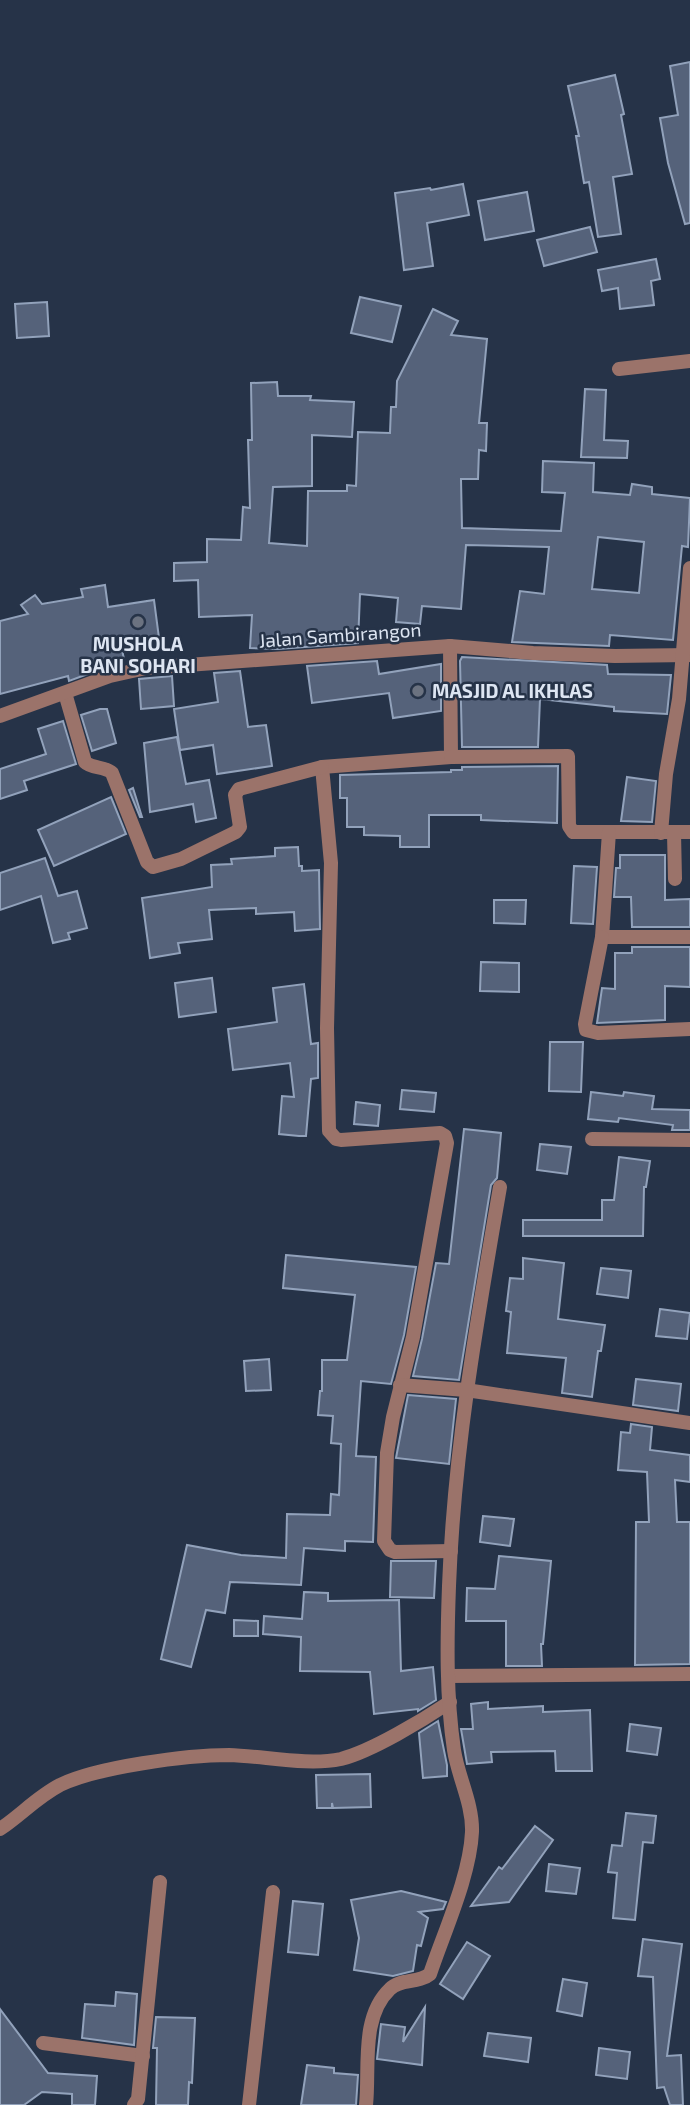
<svg xmlns="http://www.w3.org/2000/svg" width="690" height="2105" font-family="'Exo 2',sans-serif">
<style>
.building{fill:#55627a;stroke:#92a2bb;stroke-width:2;fill-rule:evenodd}
.lines{fill:none;stroke-linecap:round;stroke-linejoin:round}
.minor{stroke:#9b736a;stroke-width:14}
.worship-dot{fill:#6b7280;stroke:#263348;stroke-width:2.5}
.labels{text-anchor:middle;stroke-width:5;stroke-linejoin:round;paint-order:stroke}
.street-label{font-size:19px;fill:#dde5f2;stroke:#263348}
.poi-label{font-size:19px;font-weight:bold;fill:#dde5f2;stroke:#263348}
</style>
<rect width="100%" height="100%" fill="#263348"/>
<g class="building">
<polygon points="690,62 690,223 685,224 668,163 660,118 678,115 670,66"/>
<polygon points="615,75 624,114 621,115 632,174 613,177 621,234 598,237 589,182 584,183 576,136 579,136 568,86"/>
<polygon points="463,184 469,215 427,223 433,266 404,270 395,193 430,188 431,190"/>
<polygon points="527,192 534,231 485,240 478,201"/>
<polygon points="590,227 597,252 544,266 537,240"/>
<polygon points="656,259 660,279 651,281 654,305 620,309 618,288 602,291 598,270"/>
<polygon points="360,297 401,306 392,342 351,333"/>
<polygon points="47,302 49,336 17,338 15,304"/>
<path d="M433 309 458 321 451 335 487 339 479 423H487L486 451 479 450 478 479H461L462 528 561 531 565 493 542 492 543 461 594 463 593 492 630 495 632 484 652 487V494L690 498 688 547 682 546 673 640 610 635 609 646 512 642 520 591 544 594 549 547 466 545 461 609 422 606 420 624 396 622 398 598 360 594 358 643 278 649 250 648 252 615 199 617 198 580 174 581V563L207 562V539L241 540 243 507 250 508 248 440H252L251 383 277 382 278 396H311L310 400 354 402 352 437 312 435V486L273 487 269 543 307 546 308 491H347V485L356 486 358 432 390 433 391 407H396L397 381ZM598 537 644 542 639 593 592 589Z"/>
<polygon points="585,389 606,390 604,440 628,441 627,458 581,457"/>
<polygon points="105,585 108,607 154,600 159,638 121,645 124,659 95,667 96,671 69,681 68,676 0,694 0,621 28,614 21,605 35,595 42,604 83,597 81,589"/>
<polygon points="462,657 607,665 608,674 671,675 667,714 614,711 614,707 540,699 538,747 462,747 460,661"/>
<polygon points="377,661 379,674 441,664 441,711 393,718 389,693 312,703 307,666"/>
<polygon points="240,671 248,727 266,725 272,766 217,774 213,745 180,750 174,709 218,702 214,673"/>
<polygon points="172,676 174,706 141,709 139,679"/>
<polygon points="100,709 107,709 116,743 92,751 81,715"/>
<polygon points="63,721 76,764 24,781 27,790 0,799 0,769 46,754 38,729"/>
<polygon points="177,737 186,784 209,780 216,818 196,822 193,804 150,812 144,743"/>
<polygon points="558,766 557,823 481,820 481,815 429,815 429,847 400,847 400,836 364,835 364,827 347,827 347,798 340,798 340,775 451,772 451,770 462,770 462,767"/>
<polygon points="627,777 656,781 652,822 621,821"/>
<polygon points="133,788 142,817 140,817 129,790"/>
<polygon points="111,797 126,834 54,866 38,830"/>
<polygon points="298,847 299,866 302,866 302,871 319,870 320,929 295,931 294,912 256,914 256,908 209,910 212,939 178,943 180,953 150,958 142,898 212,887 211,865 232,864 231,859 275,856 275,848"/>
<polygon points="620,855 665,855 665,900 690,899 690,927 632,927 631,897 614,897 616,868 620,868"/>
<polygon points="45,858 58,896 77,891 87,928 68,933 70,939 53,943 41,896 0,910 0,873"/>
<polygon points="574,866 597,867 593,924 571,923"/>
<polygon points="494,900 526,900 525,924 494,923"/>
<polygon points="632,947 690,947 690,987 665,986 665,1020 597,1023 602,988 615,989 615,953 632,953"/>
<polygon points="481,962 519,963 519,992 480,991"/>
<polygon points="212,978 216,1012 179,1017 175,983"/>
<polygon points="304,984 311,1044 318,1043 318,1078 311,1079 306,1136 299,1136 279,1134 282,1096 294,1097 290,1063 233,1070 228,1029 277,1022 273,988"/>
<polygon points="550,1042 583,1042 581,1092 549,1091"/>
<polygon points="402,1090 436,1093 434,1112 400,1109"/>
<polygon points="591,1092 623,1096 624,1092 654,1096 652,1109 690,1110 690,1130 672,1130 673,1125 619,1118 618,1122 588,1119"/>
<polygon points="356,1102 380,1105 378,1126 354,1124"/>
<polygon points="464,1129 501,1133 497,1178 491,1185 459,1380 413,1376 422,1339 436,1263 449,1264"/>
<polygon points="540,1144 571,1147 567,1174 537,1170"/>
<polygon points="619,1157 650,1161 646,1187 644,1187 643,1236 523,1236 523,1220 602,1220 602,1200 614,1200"/>
<polygon points="286,1255 416,1267 404,1335 391,1384 361,1381 356,1456 376,1457 373,1542 345,1541 345,1551 304,1548 301,1585 230,1582 225,1613 206,1610 191,1667 161,1659 187,1545 241,1555 286,1558 287,1514 330,1515 331,1494 339,1495 341,1444 331,1443 333,1416 318,1415 320,1391 322,1391 322,1360 347,1360 355,1295 283,1288"/>
<polygon points="523,1258 564,1263 558,1319 605,1325 601,1351 598,1351 592,1397 562,1393 566,1358 507,1353 511,1312 506,1311 510,1278 523,1279"/>
<polygon points="601,1268 631,1271 628,1298 597,1294"/>
<polygon points="660,1309 690,1313 687,1339 656,1336"/>
<polygon points="269,1359 271,1390 246,1391 244,1361"/>
<polygon points="636,1379 681,1384 678,1411 633,1405"/>
<polygon points="408,1395 456,1399 449,1464 396,1458"/>
<polygon points="631,1424 652,1427 650,1450 690,1455 690,1482 675,1480 677,1522 690,1522 690,1664 635,1665 636,1522 649,1522 647,1472 618,1470 621,1432 630,1433"/>
<polygon points="483,1516 514,1519 510,1546 480,1542"/>
<polygon points="499,1556 551,1561 543,1644 541,1644 542,1666 506,1666 506,1621 466,1621 467,1588 495,1589"/>
<polygon points="391,1561 436,1561 434,1598 390,1597"/>
<polygon points="304,1592 328,1593 328,1601 399,1600 401,1671 433,1667 436,1700 418,1711 418,1709 374,1714 370,1672 300,1671 301,1637 263,1634 264,1616 302,1619"/>
<polygon points="234,1620 258,1621 258,1636 234,1636"/>
<polygon points="488,1702 488,1709 543,1706 543,1712 590,1710 592,1771 556,1771 555,1751 491,1752 492,1762 467,1764 461,1729 473,1729 471,1704"/>
<polygon points="438,1721 447,1765 447,1776 423,1778 419,1733"/>
<polygon points="630,1724 661,1728 657,1755 627,1751"/>
<polygon points="370,1774 371,1807 333,1808 332,1803 332,1808 317,1808 316,1775"/>
<polygon points="626,1813 656,1816 653,1843 643,1842 635,1920 613,1918 617,1873 608,1872 612,1845 622,1846"/>
<polygon points="535,1826 553,1840 509,1902 471,1906 499,1867 502,1869"/>
<polygon points="549,1864 580,1868 576,1894 546,1891"/>
<polygon points="401,1891 446,1902 443,1909 419,1912 428,1918 421,1946 417,1945 413,1971 393,1976 354,1970 359,1938 351,1900"/>
<polygon points="293,1901 323,1904 318,1955 288,1952"/>
<polygon points="643,1939 682,1944 667,2056 681,2055 683,2105 670,2105 664,2087 657,2088 653,1977 638,1976"/>
<polygon points="467,1942 490,1956 463,1999 440,1984"/>
<polygon points="563,1979 587,1983 582,2016 557,2011"/>
<polygon points="116,1992 137,1994 134,2045 82,2038 85,2004 115,2006"/>
<polygon points="425,2007 422,2065 377,2059 381,2024 405,2027 403,2042"/>
<polygon points="0,2009 48,2073 97,2076 95,2105 72,2105 72,2094 42,2092 24,2105 0,2105"/>
<polygon points="156,2017 195,2018 192,2083 189,2082 188,2105 156,2105 157,2048 153,2048"/>
<polygon points="488,2033 531,2038 528,2062 484,2056"/>
<polygon points="599,2048 630,2052 627,2079 596,2075"/>
<polygon points="307,2065 334,2068 334,2073 358,2075 356,2105 301,2105"/>
</g>
<g class="lines">
<g class="minor">
<polyline points="619,369 690,361"/>
<polyline points="450,646 451,757 322,767 331,863 327,1028 329,1131 336,1139 341,1140 440,1133 445,1136 447,1143 413,1337 393,1417 387,1453 384,1541 390,1550 395,1552 451,1551"/>
<path d="M65 693 85 762C92 769 105 766 112 773L147 862 153 867 181 859 236 832 240 827 235 795 239 789 322 767"/>
<polyline points="0,716 110,676 146,668 450,646 533,653 615,656 690,655"/>
<polyline points="451,757 568,756 569,826 573,832 690,832"/>
<polyline points="609,832 602,937 690,937"/>
<polyline points="661,833 666,774 679,699 690,568"/>
<polyline points="674,833 675,879"/>
<polyline points="602,937 585,1024 586,1030 598,1033 690,1029"/>
<polyline points="592,1139 690,1140"/>
<polyline points="400,1385 466,1390 690,1423"/>
<polyline points="450,1676 690,1674"/>
<path d="M0 1829C21 1815 37 1797 60 1785 97 1767 187 1755 229 1755 264 1756 307 1766 341 1759 372 1751 423 1720 450 1702"/>
<polyline points="43,2043 143,2056"/>
<polyline points="134,2105 138,2099 160,1882"/>
<polyline points="249,2105 273,1892"/>
<path d="M366 2105C370 2069 360 2017 390 1989 400 1978 418 1984 430 1974 444 1932 470 1876 472 1832 473 1804 458 1777 454 1750 446 1696 447 1640 449 1586 454 1451 477 1320 500 1187"/>
</g>
</g>
<g class="worship-dot">
<circle cx="138" cy="622" r="7"/>
<circle cx="418" cy="691" r="7"/>
</g>
<g class="labels">
<g class="street-label">
<text transform="translate(340 635) rotate(-4)" y="7">Jalan Sambirangon</text>
</g>
<g class="poi-label">
<text x="138" y="651">MUSHOLA<tspan x="138" dy="22">BANI SOHARI</tspan></text>
<text x="432" y="698" text-anchor="start">MASJID AL IKHLAS</text>
</g>
</g>
</svg>
